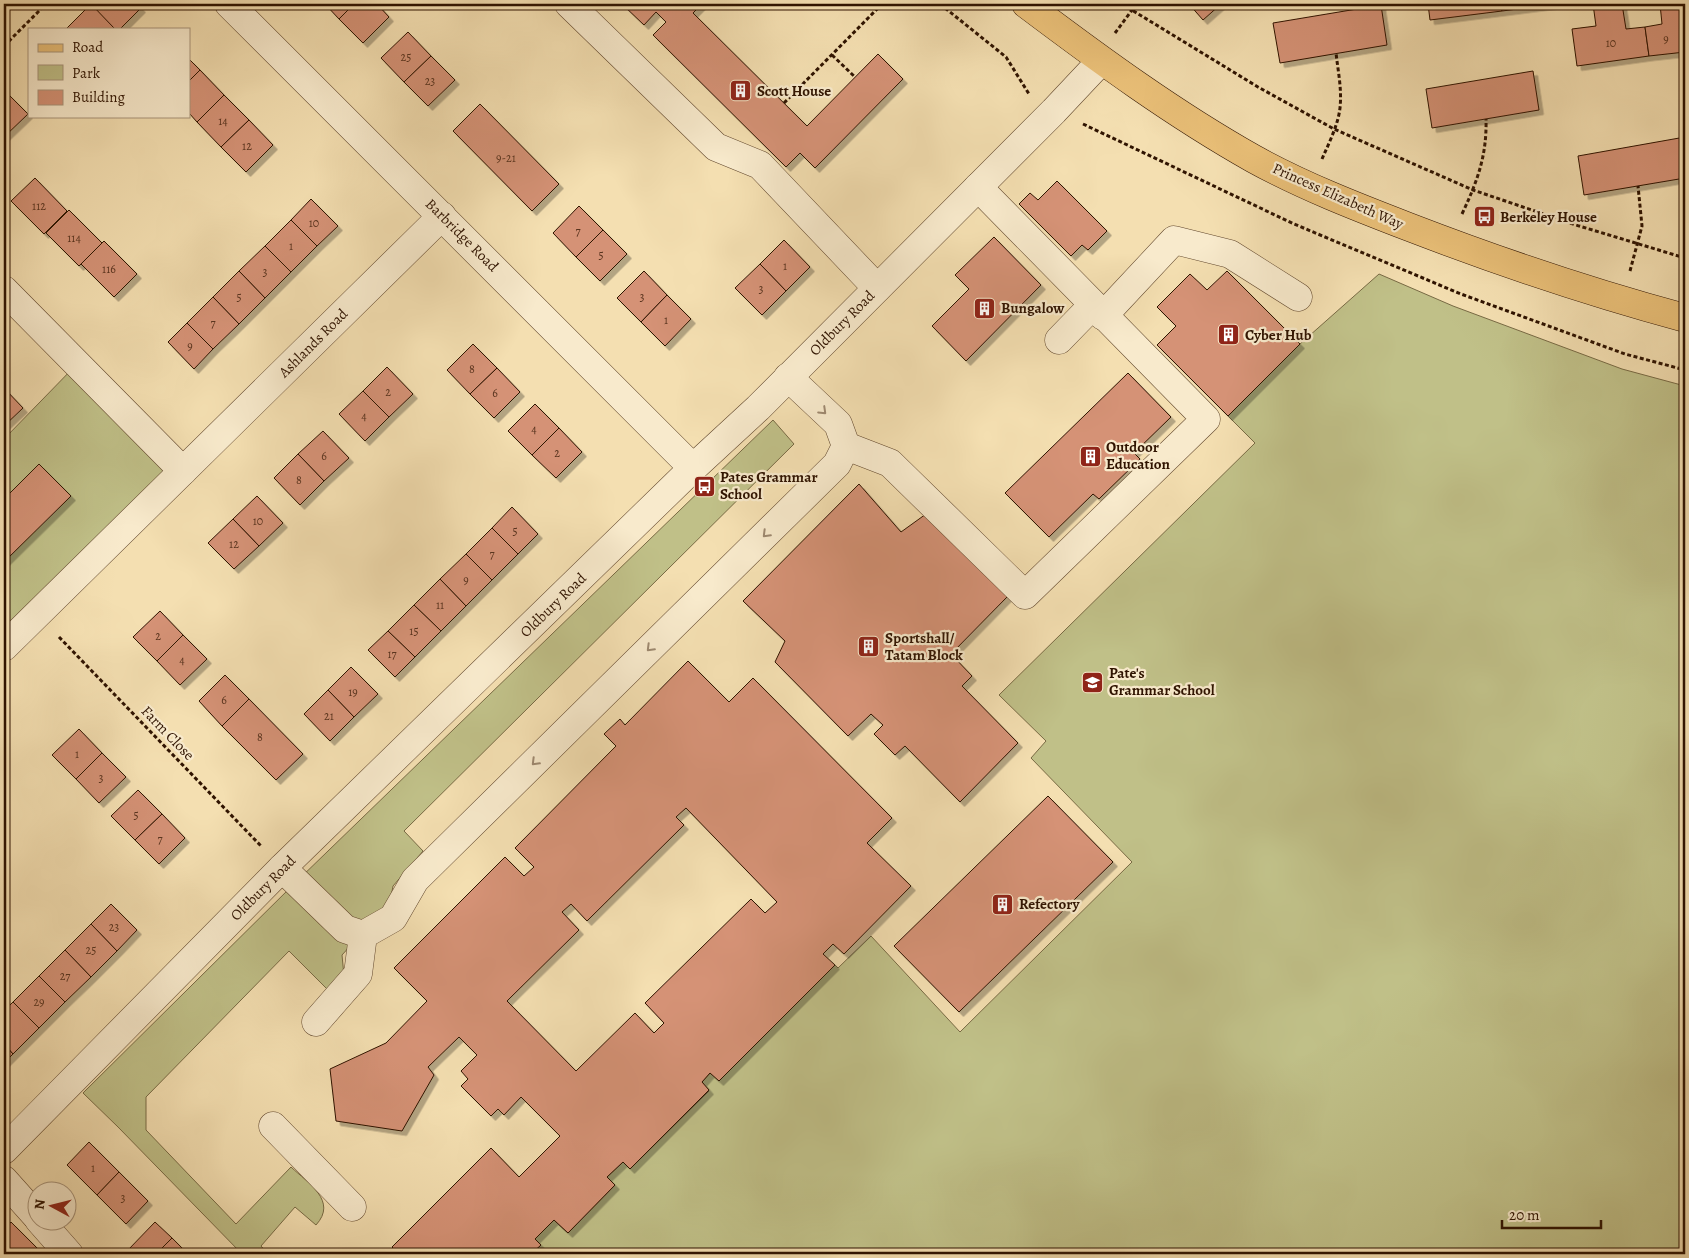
<svg xmlns="http://www.w3.org/2000/svg" width="1689" height="1258" font-family="Alegreya,serif">
<style>
.green{fill:#c0c088;stroke:#786a44}
.building{fill:#d59276;stroke:#2f1300;fill-rule:evenodd;filter:url(#shadow)}
.lines{fill:none;stroke-linecap:round;stroke-linejoin:round}
.minor-casing{stroke:#60462c;stroke-width:29}
.major-casing{stroke:#2f1300;stroke-width:29}
.path{stroke:#2f1300;stroke-width:3;stroke-dasharray:4 2.5;stroke-linecap:butt}
.minor{stroke:#f8eacc;stroke-width:28}
.major{stroke:#eac078;stroke-width:28}
.oneway{stroke:#9e8970}
.labels{text-anchor:middle;stroke-width:4.5;stroke-linejoin:round;paint-order:stroke}
.number-label{font-size:12px;fill:#58331e}
.poi-label{font-size:15px;font-weight:bold;fill:#2f1300;stroke:#f8eacc;text-anchor:start}
.street-label{font-size:15px;fill:#2f1300;stroke:#f8eacc}
</style>
<defs>
<filter id="shadow"><feDropShadow dx="4.5" dy="4.5" stdDeviation="0" flood-color="#0004"/></filter>
</defs>
<rect width="100%" height="100%" fill="#f4dfb1"/>
<filter id="stains"><feTurbulence type="fractalNoise" baseFrequency=".004" numOctaves="4"/><feColorMatrix values="0 0 0 0 .2 0 0 0 0 .09 0 0 0 0 .02 0 0 0 .5 -.17"/></filter>
<radialGradient id="worn" r=".72"><stop offset=".6" stop-color="#630" stop-opacity="0"/><stop offset="1" stop-color="#630" stop-opacity=".3"/></radialGradient>
<g class="green">
<polygon points="1379,274 1453,306 1622,369 1685,386 1685,1254 531,1254 541,1245 535,1239 554,1220 568,1233 615,1185 607,1177 623,1162 630,1169 709,1091 702,1082 710,1073 835,965 838,968 871,936 960,1032 1132,862 1031,758 1046,741 999,695 1255,443 1228,416 1300,344"/>
<polygon points="77,364 183,471 4,647 4,439"/>
<path d="M773 420 794 444 404 831 423 851 393 886 390 902 342 955 344 976 329 991 289 951 146 1097V1130L236 1224 291 1167C308 1183 338 1201 316 1225L295 1207 261 1246 268 1254H242L118 1127 83 1093 296 882Z"/>
</g>
<g class="building">
<polygon points="90,4 137,4 141,8 120,29 115,29"/>
<polygon points="91,4 114,28 113,29 66,29"/>
<polygon points="325,4 354,4 339,19"/>
<polygon points="354,4 377,4 389,17 363,43 339,19"/>
<polygon points="622,4 702,4 693,13 807,126 878,54 903,79 815,168 800,153 786,167 653,35 666,22 656,12 644,25"/>
<polygon points="1189,4 1221,4 1203,20"/>
<polygon points="1428,4 1501,4 1502,11 1430,20"/>
<polygon points="1501,4 1556,4 1502,11"/>
<polygon points="1593,4 1622,4 1626,29 1645,27 1649,56 1577,66 1572,29 1596,26"/>
<polygon points="1660,4 1685,4 1685,52 1649,56 1645,27 1662,24"/>
<polygon points="1381,5 1387,45 1280,63 1273,23"/>
<polygon points="408,32 431,56 404,82 381,58"/>
<polygon points="431,56 455,80 428,106 404,82"/>
<polygon points="189,59 200,70 189,81"/>
<polygon points="200,70 224,95 197,122 189,113 189,81"/>
<polygon points="1533,71 1539,110 1432,128 1426,89"/>
<polygon points="4,90 28,114 4,137"/>
<polygon points="224,95 249,120 221,147 197,122"/>
<polygon points="480,104 559,184 532,211 453,131"/>
<polygon points="249,120 273,145 246,172 221,147"/>
<polygon points="1685,137 1685,178 1584,195 1578,156"/>
<polygon points="35,178 67,211 44,234 11,201"/>
<polygon points="1057,181 1107,231 1088,250 1082,245 1071,256 1019,204 1030,193 1038,200"/>
<polygon points="311,199 338,226 317,246 291,220"/>
<polygon points="579,206 603,230 576,257 553,233"/>
<polygon points="69,210 102,243 79,266 46,233"/>
<polygon points="291,220 317,246 291,272 265,246"/>
<polygon points="603,230 627,254 600,281 576,257"/>
<polygon points="994,237 1041,285 966,361 932,326 969,289 955,275"/>
<polygon points="784,240 810,267 786,291 760,264"/>
<polygon points="104,241 137,274 114,297 81,264"/>
<polygon points="265,246 291,272 265,298 239,271"/>
<polygon points="760,264 786,291 762,315 735,288"/>
<polygon points="239,271 265,298 239,324 213,297"/>
<polygon points="644,271 667,295 641,322 617,298"/>
<polygon points="1227,271 1300,344 1228,416 1157,345 1176,326 1157,307 1190,274 1207,290"/>
<polygon points="667,295 691,319 665,346 641,322"/>
<polygon points="213,297 239,324 213,349 187,323"/>
<polygon points="187,323 213,349 194,369 168,342"/>
<polygon points="473,344 497,368 470,394 447,370"/>
<polygon points="387,367 413,394 389,417 363,391"/>
<polygon points="497,368 520,392 494,418 470,394"/>
<polygon points="1128,373 1171,417 1134,453 1140,459 1099,499 1093,494 1049,537 1005,493"/>
<polygon points="4,388 23,408 4,426"/>
<polygon points="363,391 389,417 365,441 339,414"/>
<polygon points="535,404 559,428 532,455 508,431"/>
<polygon points="559,428 582,452 556,478 532,455"/>
<polygon points="323,431 349,458 324,481 298,454"/>
<polygon points="298,454 324,481 300,505 274,478"/>
<polygon points="39,464 71,496 4,562 4,499"/>
<polygon points="859,484 901,532 926,514 1008,596 951,654 972,676 962,686 1018,743 960,802 905,746 895,755 874,734 883,725 871,714 848,736 775,662 785,641 743,601"/>
<polygon points="257,496 283,523 259,546 233,519"/>
<polygon points="512,507 538,534 518,554 492,528"/>
<polygon points="233,519 259,546 234,569 208,543"/>
<polygon points="492,528 518,554 492,580 466,554"/>
<polygon points="466,554 492,580 466,606 440,579"/>
<polygon points="440,579 466,606 441,631 414,605"/>
<polygon points="414,605 441,631 415,657 388,631"/>
<polygon points="160,611 183,635 157,661 133,637"/>
<polygon points="388,631 415,657 395,677 368,650"/>
<polygon points="183,635 207,659 180,685 157,661"/>
<path d="M688 661 729 702 753 678 892 818 867 843 911 886 844 954 833 944 823 954 835 965 719 1081 710 1073 702 1082 709 1090 630 1169 623 1162 607 1177 615 1185 568 1233 554 1220 535 1239 541 1245 531 1254H399L392 1247 491 1148 519 1177 560 1136 521 1097 504 1115 498 1109 491 1116 461 1086 468 1079 461 1071 477 1055 459 1037 428 1067 434 1075 402 1131 336 1121 330 1069 386 1043 427 1001 394 968 505 857 524 876 534 867 515 848 616 746 604 734 620 719 625 725ZM686 808 777 902 765 913 751 899 645 1003 664 1023 654 1033 635 1013 576 1071 507 1001 579 930 562 912 571 904 587 921 684 825 676 817Z"/>
<polygon points="351,667 378,694 354,717 328,690"/>
<polygon points="225,675 249,699 222,726 199,701"/>
<polygon points="328,690 354,717 330,741 304,714"/>
<polygon points="249,699 303,754 276,780 222,726"/>
<polygon points="79,729 102,753 76,779 52,755"/>
<polygon points="102,753 126,777 99,803 76,779"/>
<polygon points="138,790 162,814 135,840 111,816"/>
<polygon points="1048,796 1113,862 959,1012 894,946"/>
<polygon points="162,814 185,838 159,864 135,840"/>
<polygon points="111,904 137,930 117,951 91,924"/>
<polygon points="91,924 117,951 91,977 65,950"/>
<polygon points="65,950 91,977 65,1002 39,976"/>
<polygon points="39,976 65,1002 39,1028 13,1002"/>
<polygon points="13,1002 39,1028 13,1054 4,1044 4,1011"/>
<polygon points="4,1044 13,1054 4,1063"/>
<polygon points="89,1142 119,1172 97,1195 67,1165"/>
<polygon points="119,1172 148,1201 126,1224 97,1195"/>
<polygon points="11,1222 40,1251 37,1254 4,1254 4,1230"/>
<polygon points="155,1222 172,1238 156,1254 132,1254 128,1250"/>
<polygon points="172,1238 188,1254 156,1254"/>
</g>
<g class="lines">
<defs>
<g id="minor">
<polyline points="229,4 693,468"/>
<polyline points="569,4 716,147 760,165 877,288"/>
<polyline points="4,290 183,471"/>
<polyline points="1103,316 1174,240 1230,254 1298,297"/>
<polyline points="1059,340 1093,305"/>
<polyline points="846,446 890,463 1025,595 1206,419 978,187"/>
<polyline points="4,647 442,216"/>
<polyline points="282,868 345,929 363,935 393,918 415,880 837,464 846,446 838,424 788,377"/>
<polyline points="316,1022 358,974 363,935"/>
<polyline points="273,1126 352,1207"/>
<polyline points="4,1150 282,868 693,468 758,408 1054,111 1101,61"/>
<polyline points="4,1180 38,1218"/>
<polyline points="39,1220 69,1254"/>
</g>
<path id="major" d="M1026 4C1099 59 1174 114 1254 159 1303 186 1357 207 1409 227 1500 262 1592 293 1685 318"/>
</defs>
<use href="#minor" class="minor-casing"/>
<use href="#major" class="major-casing"/>
<g class="path">
<polyline points="940,4 1006,57 1029,94"/>
<polyline points="1122,4 1258,87 1334,129 1473,190 1576,225 1685,258"/>
<polyline points="1115,33 1132,10 1139,4"/>
<polyline points="4,46 46,4"/>
<polyline points="832,55 855,77"/>
<polyline points="784,103 882,4"/>
<polyline points="1083,124 1294,224 1461,294 1625,354 1685,370"/>
<path d="M1322 159C1329 143 1338 125 1340 108 1342 89 1338 71 1336 53"/>
<path d="M1462 214C1477 182 1487 156 1486 119"/>
<polyline points="1630,271 1642,226 1638,186"/>
<polyline points="59,637 261,846"/>
</g>
<use href="#minor" class="minor"/>
<use href="#major" class="major"/>
</g>
<defs><path id="oneway-chevron" d="M-2-3.5L2.5 0L-2 3.5" fill="none" stroke-width="1.6" stroke-linecap="round" stroke-linejoin="round" transform="scale(1.25)"/></defs>
<g class="oneway">
<use href="#oneway-chevron" transform="translate(823 411) rotate(44)"/>
<use href="#oneway-chevron" transform="translate(766 534) rotate(135)"/>
<use href="#oneway-chevron" transform="translate(650 648) rotate(135)"/>
<use href="#oneway-chevron" transform="translate(535 762) rotate(135)"/>
</g>
<defs>
<symbol id="building-square" viewBox="-11 -11 22 22"><rect x="-9" y="-9" width="18" height="18" rx="4" fill="#8f2418" stroke="#f8eacc"/><path d="M-4-6H4V6H1V3H-1V6H-4ZM-2.5-4.3h1.7v1.8h-1.7ZM.8-4.3h1.7v1.8H.8ZM-2.5-1h1.7V.8h-1.7ZM.8-1h1.7V.8H.8Z" fill="#fff"/></symbol>
<symbol id="bus-square" viewBox="-11 -11 22 22"><rect x="-9" y="-9" width="18" height="18" rx="4" fill="#8f2418" stroke="#f8eacc"/><path d="M-5-6H5V4H4V6H2V4H-2V6H-4V4H-5ZM-3.5-4V0h7V-4ZM-3.5 1.2v1.5H-2V1.2ZM2 1.2v1.5H3.5V1.2Z" fill="#fff"/></symbol>
<symbol id="school-square" viewBox="-11 -11 22 22"><rect x="-9" y="-9" width="18" height="18" rx="4" fill="#8f2418" stroke="#f8eacc"/><path d="M0-5L7-2L0 1L-7-2ZM-4 1L0 2.5L4 1V4Q0 6-4 4Z" fill="#fff"/></symbol>
</defs>
<g fill-rule="evenodd">
<use href="#building-square" x="728" y="78" width="25" height="25"/>
<use href="#bus-square" x="1472" y="204" width="25" height="25"/>
<use href="#building-square" x="972" y="296" width="25" height="25"/>
<use href="#building-square" x="1216" y="322" width="25" height="25"/>
<use href="#building-square" x="1078" y="444" width="25" height="25"/>
<use href="#bus-square" x="692" y="474" width="25" height="25"/>
<use href="#building-square" x="856" y="634" width="25" height="25"/>
<use href="#school-square" x="1080" y="670" width="25" height="25"/>
<use href="#building-square" x="990" y="892" width="25" height="25"/>
</g>
<g class="labels">
<g class="number-label">
<text x="1666" y="43">9</text>
<text x="1611" y="47">10</text>
<text x="406" y="61">25</text>
<text x="430" y="85">23</text>
<text x="223" y="125">14</text>
<text x="247" y="150">12</text>
<text x="506" y="162">9-21</text>
<text x="39" y="210">112</text>
<text x="314" y="227">10</text>
<text x="578" y="235">7</text>
<text x="74" y="242">114</text>
<text x="291" y="250">1</text>
<text x="601" y="259">5</text>
<text x="785" y="270">1</text>
<text x="109" y="273">116</text>
<text x="265" y="276">3</text>
<text x="761" y="293">3</text>
<text x="239" y="301">5</text>
<text x="642" y="301">3</text>
<text x="666" y="324">1</text>
<text x="213" y="327">7</text>
<text x="190" y="350">9</text>
<text x="472" y="373">8</text>
<text x="388" y="396">2</text>
<text x="495" y="397">6</text>
<text x="364" y="420">4</text>
<text x="534" y="433">4</text>
<text x="557" y="457">2</text>
<text x="324" y="460">6</text>
<text x="299" y="484">8</text>
<text x="258" y="525">10</text>
<text x="515" y="535">5</text>
<text x="234" y="548">12</text>
<text x="492" y="558">7</text>
<text x="466" y="584">9</text>
<text x="440" y="609">11</text>
<text x="414" y="635">15</text>
<text x="158" y="640">2</text>
<text x="392" y="658">17</text>
<text x="182" y="664">4</text>
<text x="353" y="696">19</text>
<text x="224" y="704">6</text>
<text x="329" y="720">21</text>
<text x="260" y="741">8</text>
<text x="77" y="758">1</text>
<text x="101" y="782">3</text>
<text x="136" y="819">5</text>
<text x="160" y="843">7</text>
<text x="114" y="931">23</text>
<text x="91" y="954">25</text>
<text x="65" y="980">27</text>
<text x="39" y="1006">29</text>
<text x="93" y="1172">1</text>
<text x="123" y="1202">3</text>
</g>
<g class="poi-label">
<text x="757" y="96">Scott House</text>
<text x="1500" y="222">Berkeley House</text>
<text x="1001" y="313">Bungalow</text>
<text x="1245" y="340">Cyber Hub</text>
<text x="1106" y="452">Outdoor<tspan x="1106" dy="17">Education</tspan></text>
<text x="720" y="482">Pates Grammar<tspan x="720" dy="17">School</tspan></text>
<text x="885" y="643">Sportshall/<tspan x="885" dy="17">Tatam Block</tspan></text>
<text x="1109" y="678">Pate's<tspan x="1109" dy="17">Grammar School</tspan></text>
<text x="1019" y="909">Refectory</text>
</g>
<g class="street-label">
<text transform="translate(1338 196) rotate(24)" y="5">Princess Elizabeth Way</text>
<text transform="translate(462 235) rotate(45)" y="5">Barbridge Road</text>
<text transform="translate(842 323) rotate(-45)" y="5">Oldbury Road</text>
<text transform="translate(313 343) rotate(-45)" y="5">Ashlands Road</text>
<text transform="translate(553 605) rotate(-44)" y="5">Oldbury Road</text>
<text transform="translate(168 733) rotate(46)" y="5">Farm Close</text>
<text transform="translate(263 888) rotate(-45)" y="5">Oldbury Road</text>
</g>
</g>
<rect width="1689" height="1258" fill="none" stroke="#f4dfb1" stroke-width="20"/>
<rect x="5" y="5" width="1679" height="1248" fill="none" stroke="#2f1300" stroke-width="2.5"/>
<rect x="10" y="10" width="1669" height="1238" fill="none" stroke="#2f1300"/>
<rect x="28" y="28" width="162" height="90" fill="#f8eacc" stroke="#a8947a"/>
<rect x="38" y="44" width="25" height="8" fill="#eac078" stroke="#a8947a"/>
<text x="72" y="52" font-size="15" fill="#2f1300">Road</text>
<rect x="38" y="65" width="25" height="15" fill="#c0c088" stroke="#a8947a"/>
<text x="72" y="78" font-size="15" fill="#2f1300">Park</text>
<rect x="38" y="90" width="25" height="15" fill="#d59276" stroke="#a8947a"/>
<text x="72" y="102" font-size="15" fill="#2f1300">Building</text>
<g transform="translate(52 1206) rotate(277)"><circle r="24" fill="#f8eacc" stroke="#a8947a"/>
<path d="M0-4L9 19L0 12L-9 19Z" fill="#8f2418"/>
<text y="-8" font-size="14" font-weight="bold" text-anchor="middle" fill="#2f1300">N</text>
</g>
<path d="M1502 1220v8h99v-8" fill="none" stroke="#2f1300" stroke-width="2.5"/>
<text x="1509" y="1220" font-size="15" fill="#2f1300" stroke="#f8eacc" stroke-width="4" paint-order="stroke">20 m</text>
<rect width="100%" height="100%" filter="url(#stains)"/>
<rect width="100%" height="100%" fill="url(#worn)"/>
</svg>
